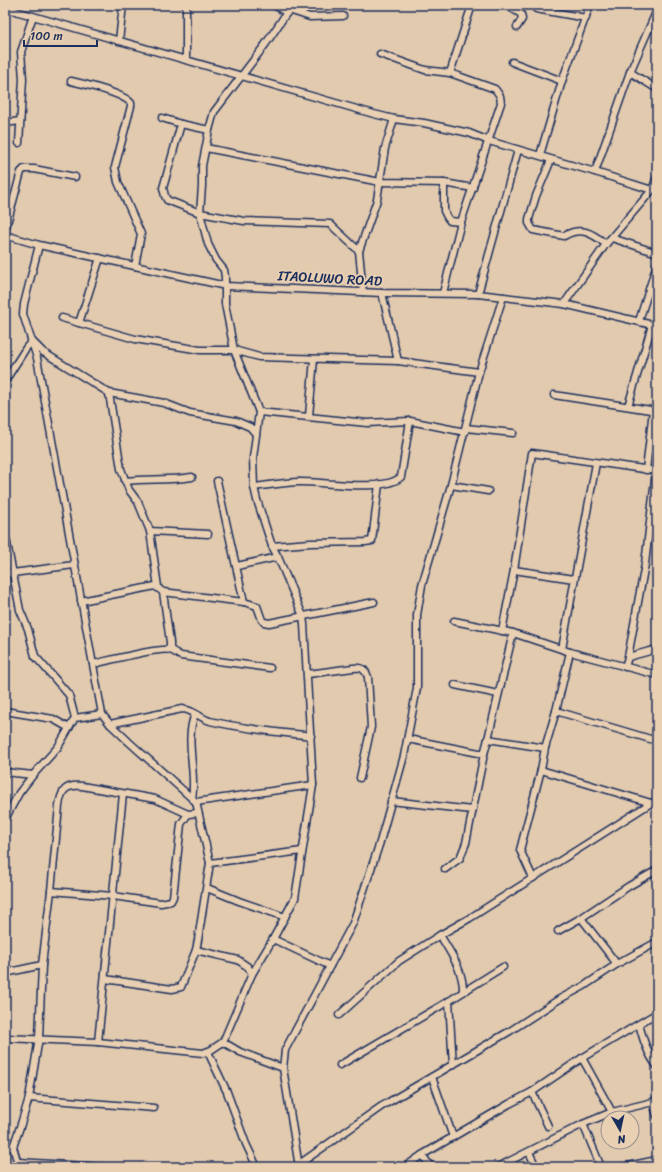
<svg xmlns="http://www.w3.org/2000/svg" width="662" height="1172" font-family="Sriracha,sans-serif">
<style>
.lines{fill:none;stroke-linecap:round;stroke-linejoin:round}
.minor-casing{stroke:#1b2f5e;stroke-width:9}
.minor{stroke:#ead0b2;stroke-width:6}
.labels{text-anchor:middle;stroke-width:3.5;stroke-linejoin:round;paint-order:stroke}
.street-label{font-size:14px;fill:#1b2f5e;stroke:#ead0b2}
</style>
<rect width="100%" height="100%" fill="#e2caaf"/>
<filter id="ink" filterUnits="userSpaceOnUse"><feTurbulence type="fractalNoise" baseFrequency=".025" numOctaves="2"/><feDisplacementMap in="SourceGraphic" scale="8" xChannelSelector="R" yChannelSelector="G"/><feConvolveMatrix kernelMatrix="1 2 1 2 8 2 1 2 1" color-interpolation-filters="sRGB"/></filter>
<g filter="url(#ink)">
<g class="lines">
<defs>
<g id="minor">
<polyline points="274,5 287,13"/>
<polyline points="506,5 521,14 522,19 517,27"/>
<polyline points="534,5 536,9 586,18"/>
<polyline points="5,8 374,114 394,119 424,123 469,133 489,141 595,172 652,190"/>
<polyline points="289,10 310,17 343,16"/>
<polyline points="119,41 123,5"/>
<polyline points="380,54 425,70 450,73 495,89 500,96 501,103 461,222 443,293"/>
<polyline points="186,60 186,5"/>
<polyline points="512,62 562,81"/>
<polyline points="630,72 657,89"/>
<polyline points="450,73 472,5"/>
<path d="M71 81C84 84 123 93 131 103V106L115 167 118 182 141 234 135 266"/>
<polyline points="162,118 181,124 209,130"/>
<polyline points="5,123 20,121"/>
<polyline points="181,124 163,188 165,196 167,200 200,213 244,221 330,224 359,251"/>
<polyline points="19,143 23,79 21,52 33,16"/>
<polyline points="206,148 380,182 444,183 473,188"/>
<polyline points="540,155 562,81 590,5"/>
<path d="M551 160 536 196 529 219V223L533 230 564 236C581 226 592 233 606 244"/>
<polyline points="595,172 630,72 657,10"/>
<polyline points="444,183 444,211 447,217 450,221 461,222"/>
<polyline points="5,231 21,172 24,169 34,169 75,177"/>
<polyline points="5,235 39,245 226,286 382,293 478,294 564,304 657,326"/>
<polyline points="612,238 657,253"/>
<polyline points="363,292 359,251 377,200 385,148 394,119"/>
<polyline points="478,294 518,150"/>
<polyline points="564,304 606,244 652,190 657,177"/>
<polyline points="62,318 135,339 200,350 234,350 259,357 398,361 382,293"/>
<polyline points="639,321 657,264"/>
<polyline points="79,323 100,258"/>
<polyline points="398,361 479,372"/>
<polyline points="5,381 26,348 32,341 43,352 109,393 164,403 190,413 236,421 250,427 256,434"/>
<polyline points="109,393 121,469 129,490 138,502 150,531 158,587"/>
<polyline points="554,395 657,411"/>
<polyline points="628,406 652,325"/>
<polyline points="259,412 367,423 410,421 465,432"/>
<polyline points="309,416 314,359"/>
<polyline points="466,428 513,433"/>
<polyline points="646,470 653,410"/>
<path d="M125 481C148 478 168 481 192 477"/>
<polyline points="217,481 244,602"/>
<polyline points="451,485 488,491"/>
<path d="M254 487C269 485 283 483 298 482 322 481 383 493 401 477L410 421"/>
<polyline points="150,531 208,534"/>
<polyline points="5,533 20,610 28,629 35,656 69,695 75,718"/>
<polyline points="272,546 310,543 365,542 372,541 379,484"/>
<polyline points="237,566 278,557"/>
<polyline points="514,570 574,579"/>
<polyline points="5,574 74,565"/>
<polyline points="163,592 170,642 170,650"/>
<polyline points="81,601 155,586 163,592 244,602 257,606 262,620 264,622 269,623 374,602"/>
<polyline points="454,621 513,633 570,652 657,675"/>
<polyline points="502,631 514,570 532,453 657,471"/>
<polyline points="562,649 596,463"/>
<polyline points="628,657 657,649"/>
<path d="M93 664C107 661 159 647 170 650 174 651 177 654 181 656L270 668"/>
<polyline points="625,667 628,657 645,564 656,471"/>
<path d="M308 674 353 668C362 667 365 669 368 677L371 727 360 778"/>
<polyline points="455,685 498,694"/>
<polyline points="5,711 53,719 69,728"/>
<polyline points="556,711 657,741"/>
<polyline points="102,714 110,724 129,742 196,802 210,863 198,940 196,950 181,987 172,989 105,979"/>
<path d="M110 724 182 709C192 709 200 718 210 721 243 729 277 732 311 736"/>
<polyline points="408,739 484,754 488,739 545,748 556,711 570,652"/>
<polyline points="488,739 513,633"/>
<polyline points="541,770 651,803"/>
<polyline points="5,772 33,775"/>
<path d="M192 799C197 771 184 741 195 714"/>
<polyline points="391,801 472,810"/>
<polyline points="196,802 313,785"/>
<polyline points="5,819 19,793 33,775 58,747 75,718 102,714 37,358 23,314 24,304 39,245"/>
<polyline points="210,863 302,851"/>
<polyline points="445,869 460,858 466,843 484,754"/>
<polyline points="533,878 520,850 541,770 545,748"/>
<polyline points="207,888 239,901 285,917"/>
<polyline points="51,891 113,896 161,903 171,901 173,897 181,824 188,814"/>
<polyline points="558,931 581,918"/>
<polyline points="440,935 470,918 651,803 657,802"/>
<polyline points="273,939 330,966"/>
<polyline points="196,950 238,960 248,967 252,974"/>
<polyline points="617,964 581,918 629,886 657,870"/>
<polyline points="5,973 42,965"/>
<polyline points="463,992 503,967"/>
<polyline points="449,1001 453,1065"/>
<path d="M339 1015 399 961 440 935C450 952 464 971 463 992L449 1001 340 1065"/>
<path d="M639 1024C643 1039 647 1053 657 1066"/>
<polyline points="5,1038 98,1042 203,1053 211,1050 223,1042 252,974 273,939 295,898 313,785 304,624 303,616 278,557 272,546 257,500 254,487 253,458 259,412 234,350 225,304 225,277 224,270 216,260 208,244 200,213 202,186 202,166 209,130 214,112 265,45 292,5"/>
<polyline points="98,1042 123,794"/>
<polyline points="223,1042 240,1052 283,1068"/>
<polyline points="208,1052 227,1092 246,1144 257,1167"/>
<polyline points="432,1077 453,1137"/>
<polyline points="532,1092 548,1126"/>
<polyline points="29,1098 154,1108"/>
<polyline points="653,1102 657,1116"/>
<polyline points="612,1112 653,1102 657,1099"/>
<polyline points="583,1124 601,1167"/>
<polyline points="5,1147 13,1147 19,1167"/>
<path d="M13 1147 21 1124 29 1098 39 1038 42 965 51 891 59 806C61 791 65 784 82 786L155 799 188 814 198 813"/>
<polyline points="529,1152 536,1167"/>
<polyline points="422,1155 431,1167"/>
<polyline points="18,1162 103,1167"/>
<polyline points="298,1165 382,1106 510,1031 558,1000 584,986 617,964 657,942"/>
<polyline points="299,1167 283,1068 285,1050 353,923 380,842 404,756 417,688 417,615 422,585 451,485 479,372 503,297"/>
<polyline points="405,1167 422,1155 509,1104 532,1092 582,1058 657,1013"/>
<polyline points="498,1167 583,1124 612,1112 582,1058"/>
<polyline points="623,1167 657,1160"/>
</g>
</defs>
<use href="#minor" class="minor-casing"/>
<use href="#minor" class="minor"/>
</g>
</g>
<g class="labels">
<g class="street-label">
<text transform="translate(330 278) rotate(3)" y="5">ITAOLUWO ROAD</text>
</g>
</g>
<rect width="662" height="1172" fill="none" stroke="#ead0b2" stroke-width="20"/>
<rect x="10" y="10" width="642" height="1152" fill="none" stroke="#1b2f5e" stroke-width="1.5" filter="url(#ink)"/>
<g transform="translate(620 1130) rotate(171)"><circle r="19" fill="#ead0b2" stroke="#979090"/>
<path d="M0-3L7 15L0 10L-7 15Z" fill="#1b2f5e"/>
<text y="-6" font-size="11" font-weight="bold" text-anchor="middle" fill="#1b2f5e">N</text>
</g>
<path d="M24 40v6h73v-6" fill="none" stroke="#1b2f5e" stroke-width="2"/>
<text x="30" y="40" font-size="12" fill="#1b2f5e" stroke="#ead0b2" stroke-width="3" paint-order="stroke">100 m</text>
</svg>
